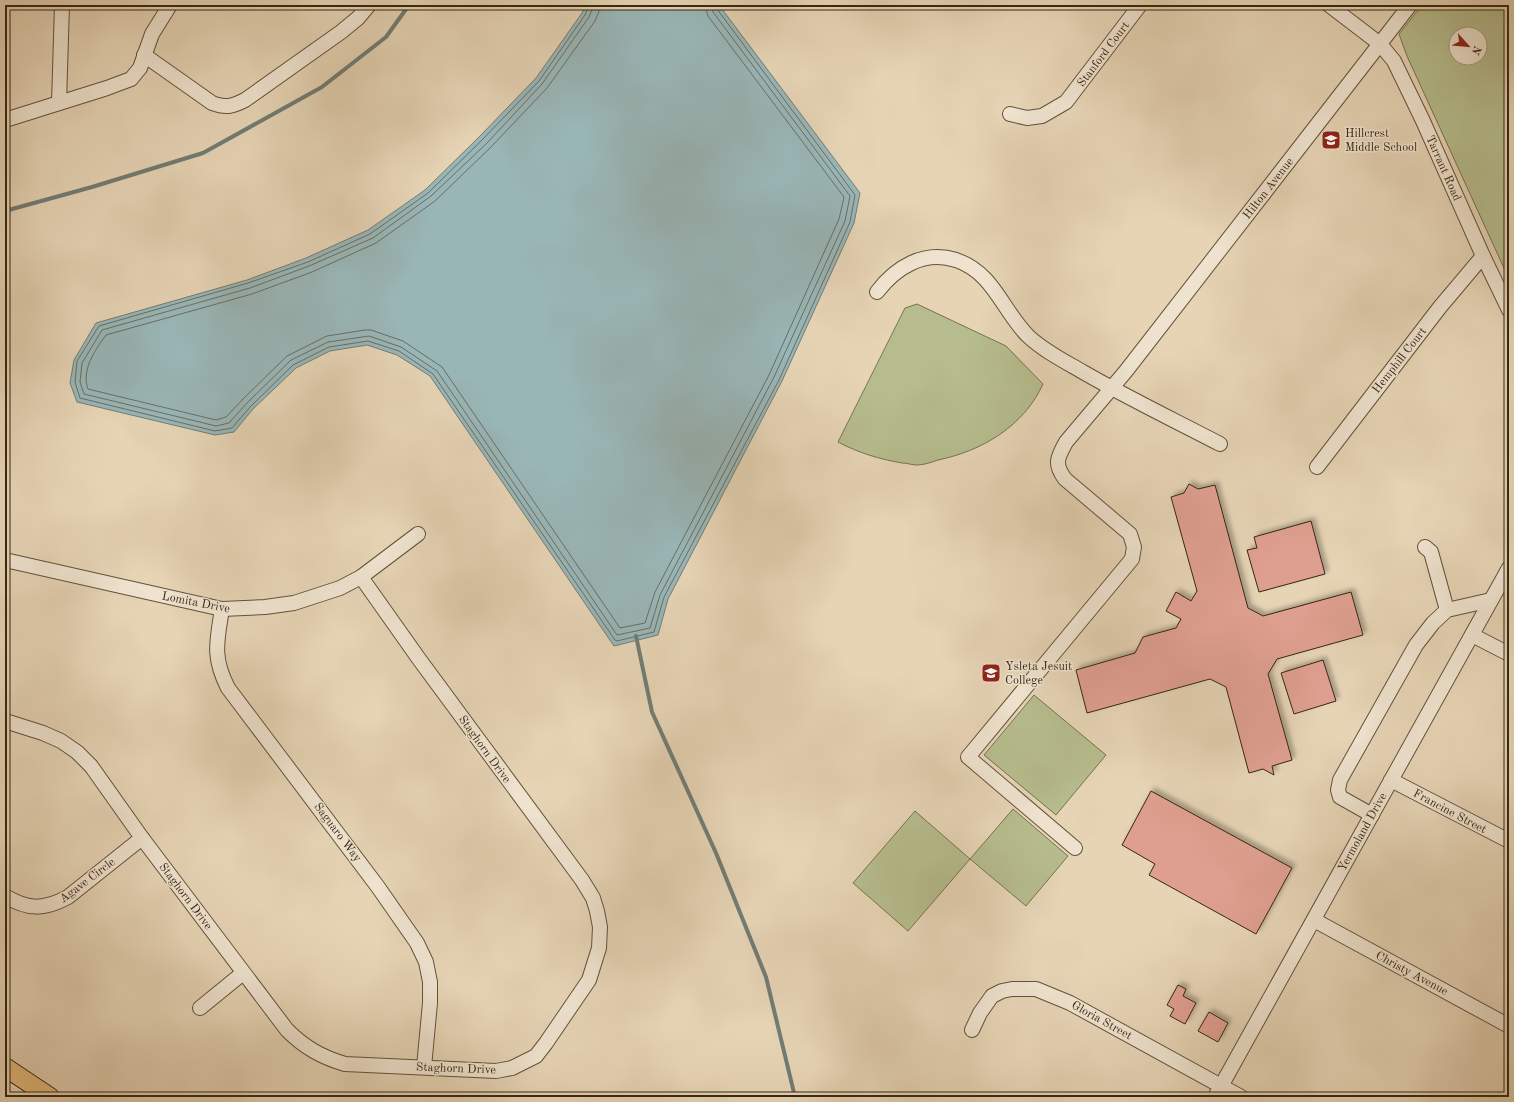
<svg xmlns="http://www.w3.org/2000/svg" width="1514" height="1102" font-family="'Old Standard TT',serif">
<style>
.green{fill:#b6bc8d;stroke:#767250;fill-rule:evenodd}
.water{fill:#99b6b7;stroke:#717d75}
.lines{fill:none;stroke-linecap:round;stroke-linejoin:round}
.shore{stroke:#686e64;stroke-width:1}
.stream{stroke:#717d75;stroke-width:4}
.building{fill:#df9f90;stroke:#362712;filter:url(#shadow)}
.minor-casing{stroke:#62523b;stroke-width:16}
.major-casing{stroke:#362712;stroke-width:20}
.minor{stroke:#efe3cf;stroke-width:14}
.major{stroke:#e3ba7a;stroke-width:18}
.labels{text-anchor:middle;stroke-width:3;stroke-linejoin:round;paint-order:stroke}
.street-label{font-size:12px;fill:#362712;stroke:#efe3cf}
.poi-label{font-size:12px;fill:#362712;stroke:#efe3cf;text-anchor:start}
</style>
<defs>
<filter id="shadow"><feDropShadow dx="3.5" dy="-3.5" stdDeviation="2" flood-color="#0004"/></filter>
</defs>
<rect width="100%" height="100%" fill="#e6d4b5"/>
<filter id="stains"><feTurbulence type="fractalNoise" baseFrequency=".005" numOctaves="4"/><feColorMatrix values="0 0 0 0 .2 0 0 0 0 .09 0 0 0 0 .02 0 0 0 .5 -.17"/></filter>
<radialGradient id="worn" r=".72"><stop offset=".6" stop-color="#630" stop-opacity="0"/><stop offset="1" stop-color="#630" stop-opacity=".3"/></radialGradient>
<g class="green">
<path d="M1422 5H1509V279L1407 56 1399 34ZM1456 34H1480V58H1456Z"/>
<path d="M917 304 1006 346 1043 384C1024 426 982 451 938 460 932 462 924 465 917 465 912 465 907 463 902 463 879 459 859 453 838 442L905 308Z"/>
<polygon points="1034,695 1106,755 1056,815 984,755"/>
<polygon points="1013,809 1068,856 1026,906 970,859 908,931 853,883 915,811 970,859"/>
</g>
<polygon class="water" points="586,5 719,5 860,193 854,223 782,381 668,599 658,635 614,646 430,376 397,355 367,345 330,351 296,368 253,409 234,432 215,435 77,402 70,383 74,360 96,323 247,280 306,258 368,230 425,190 480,136 536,78 582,13"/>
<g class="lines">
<g class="shore">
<polyline points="589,5 585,15 539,81 483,139 428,193 370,234 308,262 248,283 99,326 77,361 75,382 80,398 215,431 232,428 250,407 293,365 329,347 368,341 399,351 433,374 615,640 617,641 654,632 664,597 779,380 850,222 855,195 717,9 716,5"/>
<polyline points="594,5 589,17 542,84 487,143 431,196 373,238 309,266 250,288 102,330 82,363 80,382 84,394 216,426 229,423 247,403 291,360 328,342 369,336 401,347 437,371 617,635 650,628 660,595 774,377 845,221 850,196 713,12 711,5"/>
<path d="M600 5 599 11 595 21 547 88 491 147 435 201 376 243 312 272 252 294 106 335C95 350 81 370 88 389L216 420 226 417 243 399 287 356 327 336 365 330H371L403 341 442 367 620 628 645 623 655 592 769 375 839 219 844 197 708 16 705 5"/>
</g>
<g class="stream">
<polyline points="5,211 92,187 203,153 322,87 386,37 409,5"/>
<polyline points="636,636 652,712 716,853 766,977 795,1097"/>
</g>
</g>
<g class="building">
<polygon points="1189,484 1198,489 1215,485 1248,608 1263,616 1351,592 1363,635 1277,659 1268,674 1292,760 1272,766 1274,775 1263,769 1249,773 1226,687 1210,679 1087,713 1076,670 1135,653 1143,637 1176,628 1181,619 1166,611 1176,592 1191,601 1197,591 1171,497 1184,493"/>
<polygon points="1311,521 1325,574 1259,592 1247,550 1257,548 1254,537"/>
<polygon points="1323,660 1336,701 1294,714 1281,673"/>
<polygon points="1151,791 1292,868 1256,934 1149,875 1155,864 1122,845"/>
<polygon points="1178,985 1186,989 1183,996 1196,1003 1185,1024 1170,1016 1174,1009 1167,1005"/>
<polygon points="1209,1012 1228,1023 1218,1042 1198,1031"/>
</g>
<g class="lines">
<defs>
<g id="minor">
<polyline points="1329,5 1380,44 1394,61 1423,121 1483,256 1509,310"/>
<path d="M144 55 212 103C226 108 231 107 245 100L341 32 358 18 369 5"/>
<polyline points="59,103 62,5"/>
<polyline points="1010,114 1027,118 1042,116 1066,102 1140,5"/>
<polyline points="5,120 107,88 131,79 140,68 152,34 170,5"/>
<path d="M877 292C896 267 924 250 956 260 994 273 1002 310 1028 336 1044 351 1064 361 1083 372 1128 398 1174 420 1220 444"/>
<polyline points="1317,467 1440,307 1483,256"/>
<polyline points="1425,547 1431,552 1447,610"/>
<polyline points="5,560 222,609 265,607 294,603 340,588 361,577 418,534"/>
<path d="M222 609C217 641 212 657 228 688L378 887 417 943 426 962 430 982V1003L424 1067"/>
<polyline points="1472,635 1509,654"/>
<path d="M5 721 43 733 61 741 77 752 91 766 142 838 287 1030C304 1047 321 1057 345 1064L496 1071 512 1068 536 1056 546 1043 589 980 599 948 600 927 597 911 593 898 582 880 419 659 361 577"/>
<polyline points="1391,780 1509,841"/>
<polyline points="1372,815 1340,797 1338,790 1340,780 1416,645 1433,623 1447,610 1491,600"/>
<path d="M1075 848 968 757 1132 559 1134 547 1130 534 1065 479C1054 464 1057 458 1066 442L1126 371 1410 5"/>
<path d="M5 896C28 910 44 910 68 897L142 838"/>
<polyline points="1314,920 1509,1026"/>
<polyline points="200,1008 243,973"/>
<polyline points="972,1030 980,1013 992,996 1002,991 1012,989 1036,989 1070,1003 1241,1097"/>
<polyline points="1215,1097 1509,568"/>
</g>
<polyline id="major" points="5,1067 50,1097"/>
</defs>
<use href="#minor" class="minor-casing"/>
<use href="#major" class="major-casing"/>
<use href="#minor" class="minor"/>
<use href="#major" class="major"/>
</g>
<defs>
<symbol id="school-square" viewBox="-11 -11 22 22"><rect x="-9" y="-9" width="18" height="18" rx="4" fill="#8f2418" stroke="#efe3cf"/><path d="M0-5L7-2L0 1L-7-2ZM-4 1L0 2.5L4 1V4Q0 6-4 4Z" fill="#fff"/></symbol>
</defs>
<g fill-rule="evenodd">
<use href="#school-square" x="1320" y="129" width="22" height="22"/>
<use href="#school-square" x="980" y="662" width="22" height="22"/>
</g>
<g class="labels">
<g class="street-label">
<text transform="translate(1103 54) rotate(-53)" y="4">Stanford Court</text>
<text transform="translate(1444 168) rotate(66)" y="4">Tarrant Road</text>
<text transform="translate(1268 188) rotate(-52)" y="4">Hilton Avenue</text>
<text transform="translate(1399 360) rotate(-52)" y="4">Hemphill Court</text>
<text transform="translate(196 602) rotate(11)" y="4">Lomita Drive</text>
<text transform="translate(485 749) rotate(54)" y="4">Staghorn Drive</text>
<text transform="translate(1450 811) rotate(28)" y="4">Francine Street</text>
<text transform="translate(338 832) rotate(53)" y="4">Saguaro Way</text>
<text transform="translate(1362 832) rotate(-61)" y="4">Yermoland Drive</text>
<text transform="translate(87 880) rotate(-37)" y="4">Agave Circle</text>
<text transform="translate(186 896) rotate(53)" y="4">Staghorn Drive</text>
<text transform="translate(1412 973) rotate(28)" y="4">Christy Avenue</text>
<text transform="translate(1102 1020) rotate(29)" y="4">Gloria Street</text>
<text transform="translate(456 1068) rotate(2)" y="4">Staghorn Drive</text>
</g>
<g class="poi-label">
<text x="1345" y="137">Hillcrest<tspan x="1345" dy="14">Middle School</tspan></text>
<text x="1005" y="670">Ysleta Jesuit<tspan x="1005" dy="14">College</tspan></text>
</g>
</g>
<rect width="1514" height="1102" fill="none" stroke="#e6d4b5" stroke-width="20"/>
<rect x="6" y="6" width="1502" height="1090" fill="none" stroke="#362712" stroke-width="2"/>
<rect x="10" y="10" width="1494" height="1082" fill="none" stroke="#362712"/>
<g transform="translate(1468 46) rotate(117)"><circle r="19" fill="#efe3cf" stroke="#a59883"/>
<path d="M0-3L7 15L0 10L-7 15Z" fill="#8f2418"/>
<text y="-6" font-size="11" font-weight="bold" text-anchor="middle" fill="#362712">N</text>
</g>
<rect width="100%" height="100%" filter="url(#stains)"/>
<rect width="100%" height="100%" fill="url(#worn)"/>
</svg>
